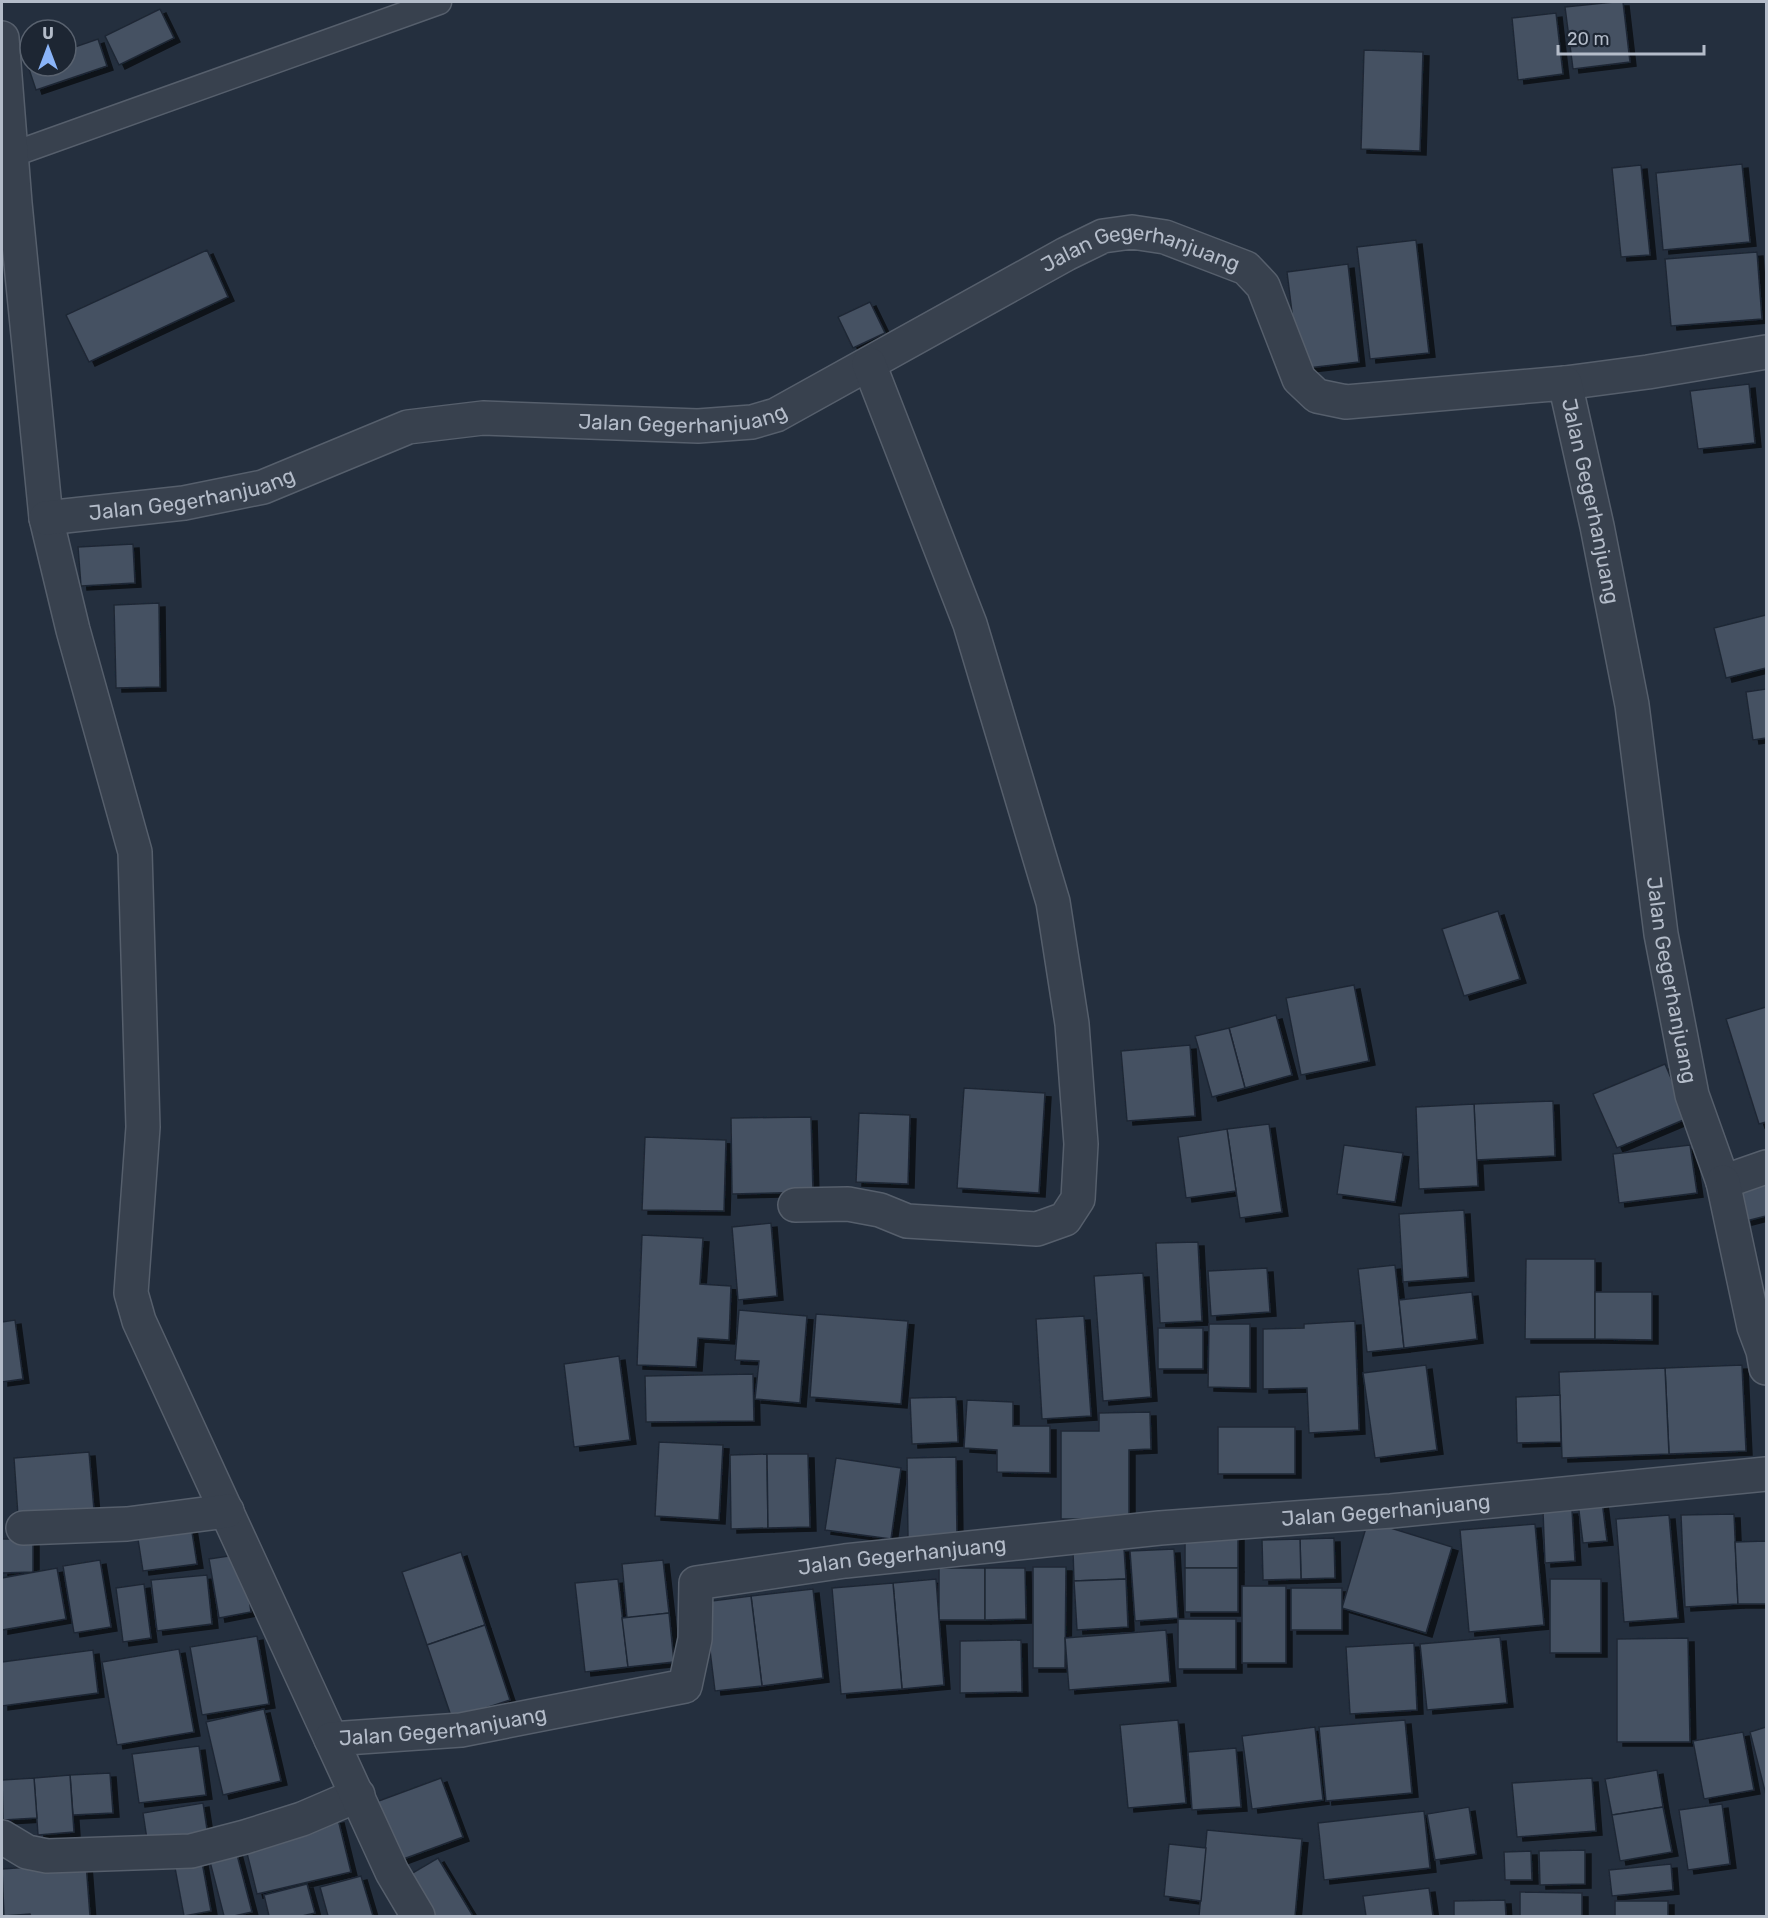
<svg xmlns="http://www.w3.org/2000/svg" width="1768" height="1918" font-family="Rubik,sans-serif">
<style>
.building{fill:#455162;stroke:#1f2835;stroke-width:1.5;filter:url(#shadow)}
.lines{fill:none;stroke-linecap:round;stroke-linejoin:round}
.service-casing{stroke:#565f6c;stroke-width:27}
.minor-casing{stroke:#565f6c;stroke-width:36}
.service{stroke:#38414e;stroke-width:24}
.minor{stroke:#38414e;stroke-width:33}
.labels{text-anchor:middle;stroke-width:5;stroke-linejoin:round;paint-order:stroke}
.street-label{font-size:21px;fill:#b4bcc9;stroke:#1d2633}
</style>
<defs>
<filter id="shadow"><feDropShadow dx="6" dy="4" stdDeviation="0" flood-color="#0009"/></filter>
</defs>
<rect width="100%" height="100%" fill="#242f3e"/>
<g class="building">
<polygon points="1614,2 1623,2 1630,62 1573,69 1565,7"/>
<polygon points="160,9 174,38 119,65 105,36"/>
<polygon points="1556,13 1563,74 1518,80 1512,18"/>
<polygon points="98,39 107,66 36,90 27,63 30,62 30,66 66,66 66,50"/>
<polygon points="1364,50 1423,52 1420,151 1361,149"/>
<polygon points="1742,164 1750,242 1663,250 1656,173"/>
<polygon points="1641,165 1650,255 1621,257 1612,168"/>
<polygon points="1416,240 1429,353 1370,359 1357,247"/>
<polygon points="207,250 228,297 89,362 66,315"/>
<polygon points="1757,252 1762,319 1671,326 1665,259"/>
<polygon points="1348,264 1359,362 1299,369 1287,272"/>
<polygon points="870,302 885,333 853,348 838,317"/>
<polygon points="1749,384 1755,443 1698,449 1690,391"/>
<polygon points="133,544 135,583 81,586 78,547"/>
<polygon points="159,603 160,687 116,688 114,605"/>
<polygon points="1766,615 1766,668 1726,678 1714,628"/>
<polygon points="1766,689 1766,738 1753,740 1746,692"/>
<polygon points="1498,911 1520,979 1464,996 1442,929"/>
<polygon points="1354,985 1369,1061 1301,1075 1286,998"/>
<polygon points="1766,1007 1766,1122 1759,1124 1726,1019"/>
<polygon points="1276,1015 1292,1075 1245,1088 1229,1028"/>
<polygon points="1229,1028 1245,1088 1212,1097 1195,1036"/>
<polygon points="1190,1045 1195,1116 1127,1121 1121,1051"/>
<polygon points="1665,1064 1688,1118 1617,1148 1593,1094"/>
<polygon points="964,1088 1045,1093 1039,1193 957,1188"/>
<polygon points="1553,1101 1555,1156 1476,1160 1474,1104"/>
<polygon points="1474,1104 1478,1186 1419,1189 1416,1107"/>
<polygon points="859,1113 910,1115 908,1184 856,1182"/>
<polygon points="811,1117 813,1192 732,1194 731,1118"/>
<polygon points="1269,1124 1282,1212 1240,1218 1227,1129"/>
<polygon points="1227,1129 1236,1191 1186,1198 1178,1137"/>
<polygon points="645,1137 726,1140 724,1211 642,1210"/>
<polygon points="1344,1145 1403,1153 1395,1202 1337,1194"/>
<polygon points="1690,1145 1697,1193 1619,1203 1613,1154"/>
<polygon points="1766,1181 1766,1216 1746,1221 1738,1187"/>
<polygon points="1464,1210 1468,1277 1403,1282 1399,1214"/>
<polygon points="771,1223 777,1296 738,1300 732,1227"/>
<polygon points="642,1235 703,1238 700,1284 731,1286 729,1340 698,1338 696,1367 637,1365"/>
<polygon points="1198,1242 1202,1321 1160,1323 1156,1243"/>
<polygon points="1526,1259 1595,1259 1595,1339 1525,1339"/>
<polygon points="1395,1265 1404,1348 1367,1352 1358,1269"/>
<polygon points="1267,1268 1270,1312 1211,1316 1208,1271"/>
<polygon points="1143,1273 1151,1397 1103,1401 1094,1276"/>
<polygon points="1472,1292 1477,1339 1404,1348 1399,1300"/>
<polygon points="1595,1292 1652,1292 1652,1340 1595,1339"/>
<polygon points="739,1310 807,1316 800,1403 755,1399 759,1361 735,1360"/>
<polygon points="816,1314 908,1321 901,1404 810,1397"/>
<polygon points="1084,1316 1091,1416 1042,1419 1036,1319"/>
<polygon points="15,1320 23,1379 2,1382 2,1322"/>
<polygon points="1355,1321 1359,1430 1309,1433 1307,1388 1263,1389 1263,1329 1304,1328 1304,1324"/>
<polygon points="1209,1324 1250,1324 1250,1388 1208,1387"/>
<rect x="1158" y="1328" width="45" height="41"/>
<polygon points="619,1356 630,1440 574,1447 564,1364"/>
<polygon points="1426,1365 1437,1450 1375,1458 1363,1373"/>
<polygon points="1742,1365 1746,1451 1669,1454 1665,1368"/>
<polygon points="1665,1368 1669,1454 1562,1458 1559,1372"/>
<polygon points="753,1374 754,1421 646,1422 645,1376"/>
<polygon points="1560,1395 1561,1442 1517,1443 1516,1397"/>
<polygon points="956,1397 958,1442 912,1444 910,1398"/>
<polygon points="967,1400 1013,1402 1013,1426 1050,1426 1050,1473 997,1472 997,1450 964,1448"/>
<polygon points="1150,1412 1151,1449 1129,1450 1129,1519 1061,1519 1061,1431 1099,1431 1099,1413"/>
<rect x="1218" y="1427" width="77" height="47"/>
<polygon points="659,1442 723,1445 719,1520 655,1516"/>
<polygon points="89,1452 94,1510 18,1516 14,1458"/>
<polygon points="767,1454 768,1528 731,1529 730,1455"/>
<polygon points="767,1454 808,1454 810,1527 768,1528"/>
<polygon points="956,1457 957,1539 908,1540 907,1458"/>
<polygon points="836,1458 901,1468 891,1539 825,1530"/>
<polygon points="1602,1501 1607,1541 1583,1543 1578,1503"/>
<polygon points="1572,1510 1575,1561 1545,1563 1543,1511"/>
<polygon points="1734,1514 1738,1604 1685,1607 1681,1515"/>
<polygon points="1669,1515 1678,1618 1624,1622 1616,1519"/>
<polygon points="1368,1521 1452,1547 1426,1633 1342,1608"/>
<polygon points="1535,1524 1544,1625 1469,1632 1460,1530"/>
<polygon points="191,1526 197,1564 143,1571 137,1533"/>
<rect x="1185" y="1535" width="53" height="33"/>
<polygon points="1334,1538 1335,1578 1301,1579 1300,1539"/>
<polygon points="2,1539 33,1539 33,1572 2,1573"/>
<polygon points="1300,1539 1301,1579 1263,1580 1262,1540"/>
<polygon points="1766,1541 1766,1604 1738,1604 1735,1542"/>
<polygon points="1124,1548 1126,1579 1074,1581 1073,1551"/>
<polygon points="1174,1549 1178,1618 1135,1621 1130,1551"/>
<polygon points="461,1552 485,1625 427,1645 402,1572"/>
<polygon points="242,1554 251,1612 219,1618 209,1559"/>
<polygon points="100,1560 111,1627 74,1633 63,1566"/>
<polygon points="663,1560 669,1613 627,1618 622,1564"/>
<polygon points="1033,1567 1066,1567 1065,1668 1033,1668"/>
<polygon points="57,1568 66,1619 2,1630 2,1578"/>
<rect x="939" y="1568" width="46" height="52"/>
<polygon points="985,1568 1025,1568 1026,1619 985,1620"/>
<rect x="1185" y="1568" width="53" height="44"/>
<polygon points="207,1575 212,1624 157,1631 151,1580"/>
<polygon points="618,1579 628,1667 585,1672 575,1583"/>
<polygon points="936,1579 944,1685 902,1689 893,1583"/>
<polygon points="1126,1579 1128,1627 1077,1630 1074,1581"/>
<rect x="1550" y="1579" width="51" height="74"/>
<polygon points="893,1583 902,1689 841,1694 832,1588"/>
<polygon points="144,1584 151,1638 123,1642 116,1588"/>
<rect x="1242" y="1586" width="44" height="77"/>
<rect x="1291" y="1588" width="51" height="42"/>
<polygon points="813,1589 823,1678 762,1686 751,1596"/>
<polygon points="751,1596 762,1686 715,1691 704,1602"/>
<polygon points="669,1613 674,1662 628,1667 622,1618"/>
<rect x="1178" y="1619" width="58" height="50"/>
<polygon points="485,1625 510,1700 452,1719 427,1645"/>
<polygon points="1166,1630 1170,1682 1069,1690 1065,1638"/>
<polygon points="257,1636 269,1704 202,1715 190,1647"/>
<polygon points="1500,1637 1507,1703 1427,1710 1420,1644"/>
<polygon points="1688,1638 1690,1742 1617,1742 1617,1639"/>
<polygon points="1021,1640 1022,1692 960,1693 960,1641"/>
<polygon points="1414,1643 1417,1710 1350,1714 1346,1647"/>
<polygon points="179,1649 194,1732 117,1745 102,1662"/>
<polygon points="93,1650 98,1693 2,1706 2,1662"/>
<polygon points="264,1709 281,1781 223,1795 206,1722"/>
<polygon points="1178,1720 1186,1803 1128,1808 1120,1725"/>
<polygon points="1405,1720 1412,1793 1326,1801 1319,1727"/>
<polygon points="1315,1727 1323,1800 1252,1809 1242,1736"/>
<polygon points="1766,1727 1766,1795 1750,1732"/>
<polygon points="1743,1732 1754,1790 1704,1799 1693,1741"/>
<polygon points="199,1746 206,1795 139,1803 132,1754"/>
<polygon points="1236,1748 1241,1807 1192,1810 1188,1752"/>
<polygon points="1657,1770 1663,1807 1612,1815 1605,1779"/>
<polygon points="110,1773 113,1813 73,1815 70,1775"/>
<polygon points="70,1775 74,1832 38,1835 34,1778"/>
<polygon points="34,1778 37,1818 3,1820 2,1780"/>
<polygon points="441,1778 463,1837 398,1861 376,1802"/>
<polygon points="1592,1778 1596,1831 1517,1837 1512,1783"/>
<polygon points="203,1803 208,1836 148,1846 143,1813"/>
<polygon points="1722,1804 1730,1864 1688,1870 1679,1810"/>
<polygon points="1469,1807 1476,1854 1435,1860 1427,1814"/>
<polygon points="1663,1807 1672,1852 1620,1861 1612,1815"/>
<polygon points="1424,1811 1430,1868 1324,1880 1318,1823"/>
<polygon points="338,1819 351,1872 257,1894 244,1841"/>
<polygon points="1207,1830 1302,1839 1295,1916 1199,1916"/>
<polygon points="1169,1844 1206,1848 1201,1901 1164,1896"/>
<polygon points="235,1847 252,1912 234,1916 224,1916 208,1854"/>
<polygon points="1585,1850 1585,1884 1540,1885 1539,1851"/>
<polygon points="1531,1851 1532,1880 1505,1880 1504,1852"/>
<polygon points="438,1858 473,1916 427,1916 404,1878"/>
<polygon points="202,1862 211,1911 184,1916 175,1868"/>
<polygon points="86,1863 90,1916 31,1916 30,1914 4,1916 2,1869"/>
<polygon points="1671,1864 1673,1890 1612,1896 1609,1870"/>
<polygon points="361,1876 373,1916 328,1916 320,1887"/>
<polygon points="307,1884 315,1913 302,1916 269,1916 264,1895"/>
<polygon points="1429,1888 1433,1916 1366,1916 1363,1896"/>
<polygon points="1520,1892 1582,1893 1582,1916 1520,1916"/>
<polygon points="1505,1900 1506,1916 1454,1916 1454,1901"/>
<rect x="1615" y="1901" width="53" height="15"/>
</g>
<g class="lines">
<defs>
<polyline id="service" points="11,155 439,2"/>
<g id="minor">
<polyline points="2,38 15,203 46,518 73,630 135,852 143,1127 131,1293 139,1321 331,1739"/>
<polyline points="1565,383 1648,372 1766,352"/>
<path id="s1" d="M46 518 184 503 263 487 408 427 483 418 698 426 752 422 776 415 1066 254 1103 236 1132 232 1165 237 1246 268 1263 286 1299 379 1317 396 1346 402 1565 383 1597 526 1632 705 1661 934 1692 1095 1723 1182 1766 1167"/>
<polyline points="1723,1182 1754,1327 1763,1351 1766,1368"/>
<polyline points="795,1205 848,1204 880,1210 907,1221 1037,1229 1065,1219 1078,1199 1081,1144 1072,1024 1053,902 970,624 869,364"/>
<polyline points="23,1528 127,1524 227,1511"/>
<polyline points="2,1837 27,1852 47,1856 191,1851 245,1837 302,1819 358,1795"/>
<path id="s2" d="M418 1916 392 1872 331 1739 461 1730 685 1686 695 1639 696 1583 845 1561 1160 1528 1391 1511 1766 1474"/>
</g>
</defs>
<use href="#service" class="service-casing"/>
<use href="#minor" class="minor-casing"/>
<use href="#service" class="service"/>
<use href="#minor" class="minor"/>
</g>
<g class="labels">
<g class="street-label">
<text dy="7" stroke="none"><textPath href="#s1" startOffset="1156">Jalan Gegerhanjuang</textPath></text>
<text dy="7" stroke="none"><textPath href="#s1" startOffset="652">Jalan Gegerhanjuang</textPath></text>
<text dy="7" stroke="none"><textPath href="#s1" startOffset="148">Jalan Gegerhanjuang</textPath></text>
<text dy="7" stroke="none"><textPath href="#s1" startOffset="1788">Jalan Gegerhanjuang</textPath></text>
<text dy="7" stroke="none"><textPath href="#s1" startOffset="2274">Jalan Gegerhanjuang</textPath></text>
<text dy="7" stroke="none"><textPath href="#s2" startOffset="1354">Jalan Gegerhanjuang</textPath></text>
<text dy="7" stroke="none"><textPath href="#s2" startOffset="868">Jalan Gegerhanjuang</textPath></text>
<text dy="7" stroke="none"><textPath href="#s2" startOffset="310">Jalan Gegerhanjuang</textPath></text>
</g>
</g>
<rect width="1768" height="1918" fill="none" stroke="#b4bcc9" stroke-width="6"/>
<g transform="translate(48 48)"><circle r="28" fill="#1d2633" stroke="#59626f" stroke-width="1.5"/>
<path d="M0-4.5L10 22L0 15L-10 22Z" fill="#8ab4f8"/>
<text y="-9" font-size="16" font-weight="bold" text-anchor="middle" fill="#b4bcc9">U</text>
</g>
<path d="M1558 45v9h146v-9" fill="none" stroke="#b4bcc9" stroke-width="3"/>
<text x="1567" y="45" font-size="18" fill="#b4bcc9" stroke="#1d2633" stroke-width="4.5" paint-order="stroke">20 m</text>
</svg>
